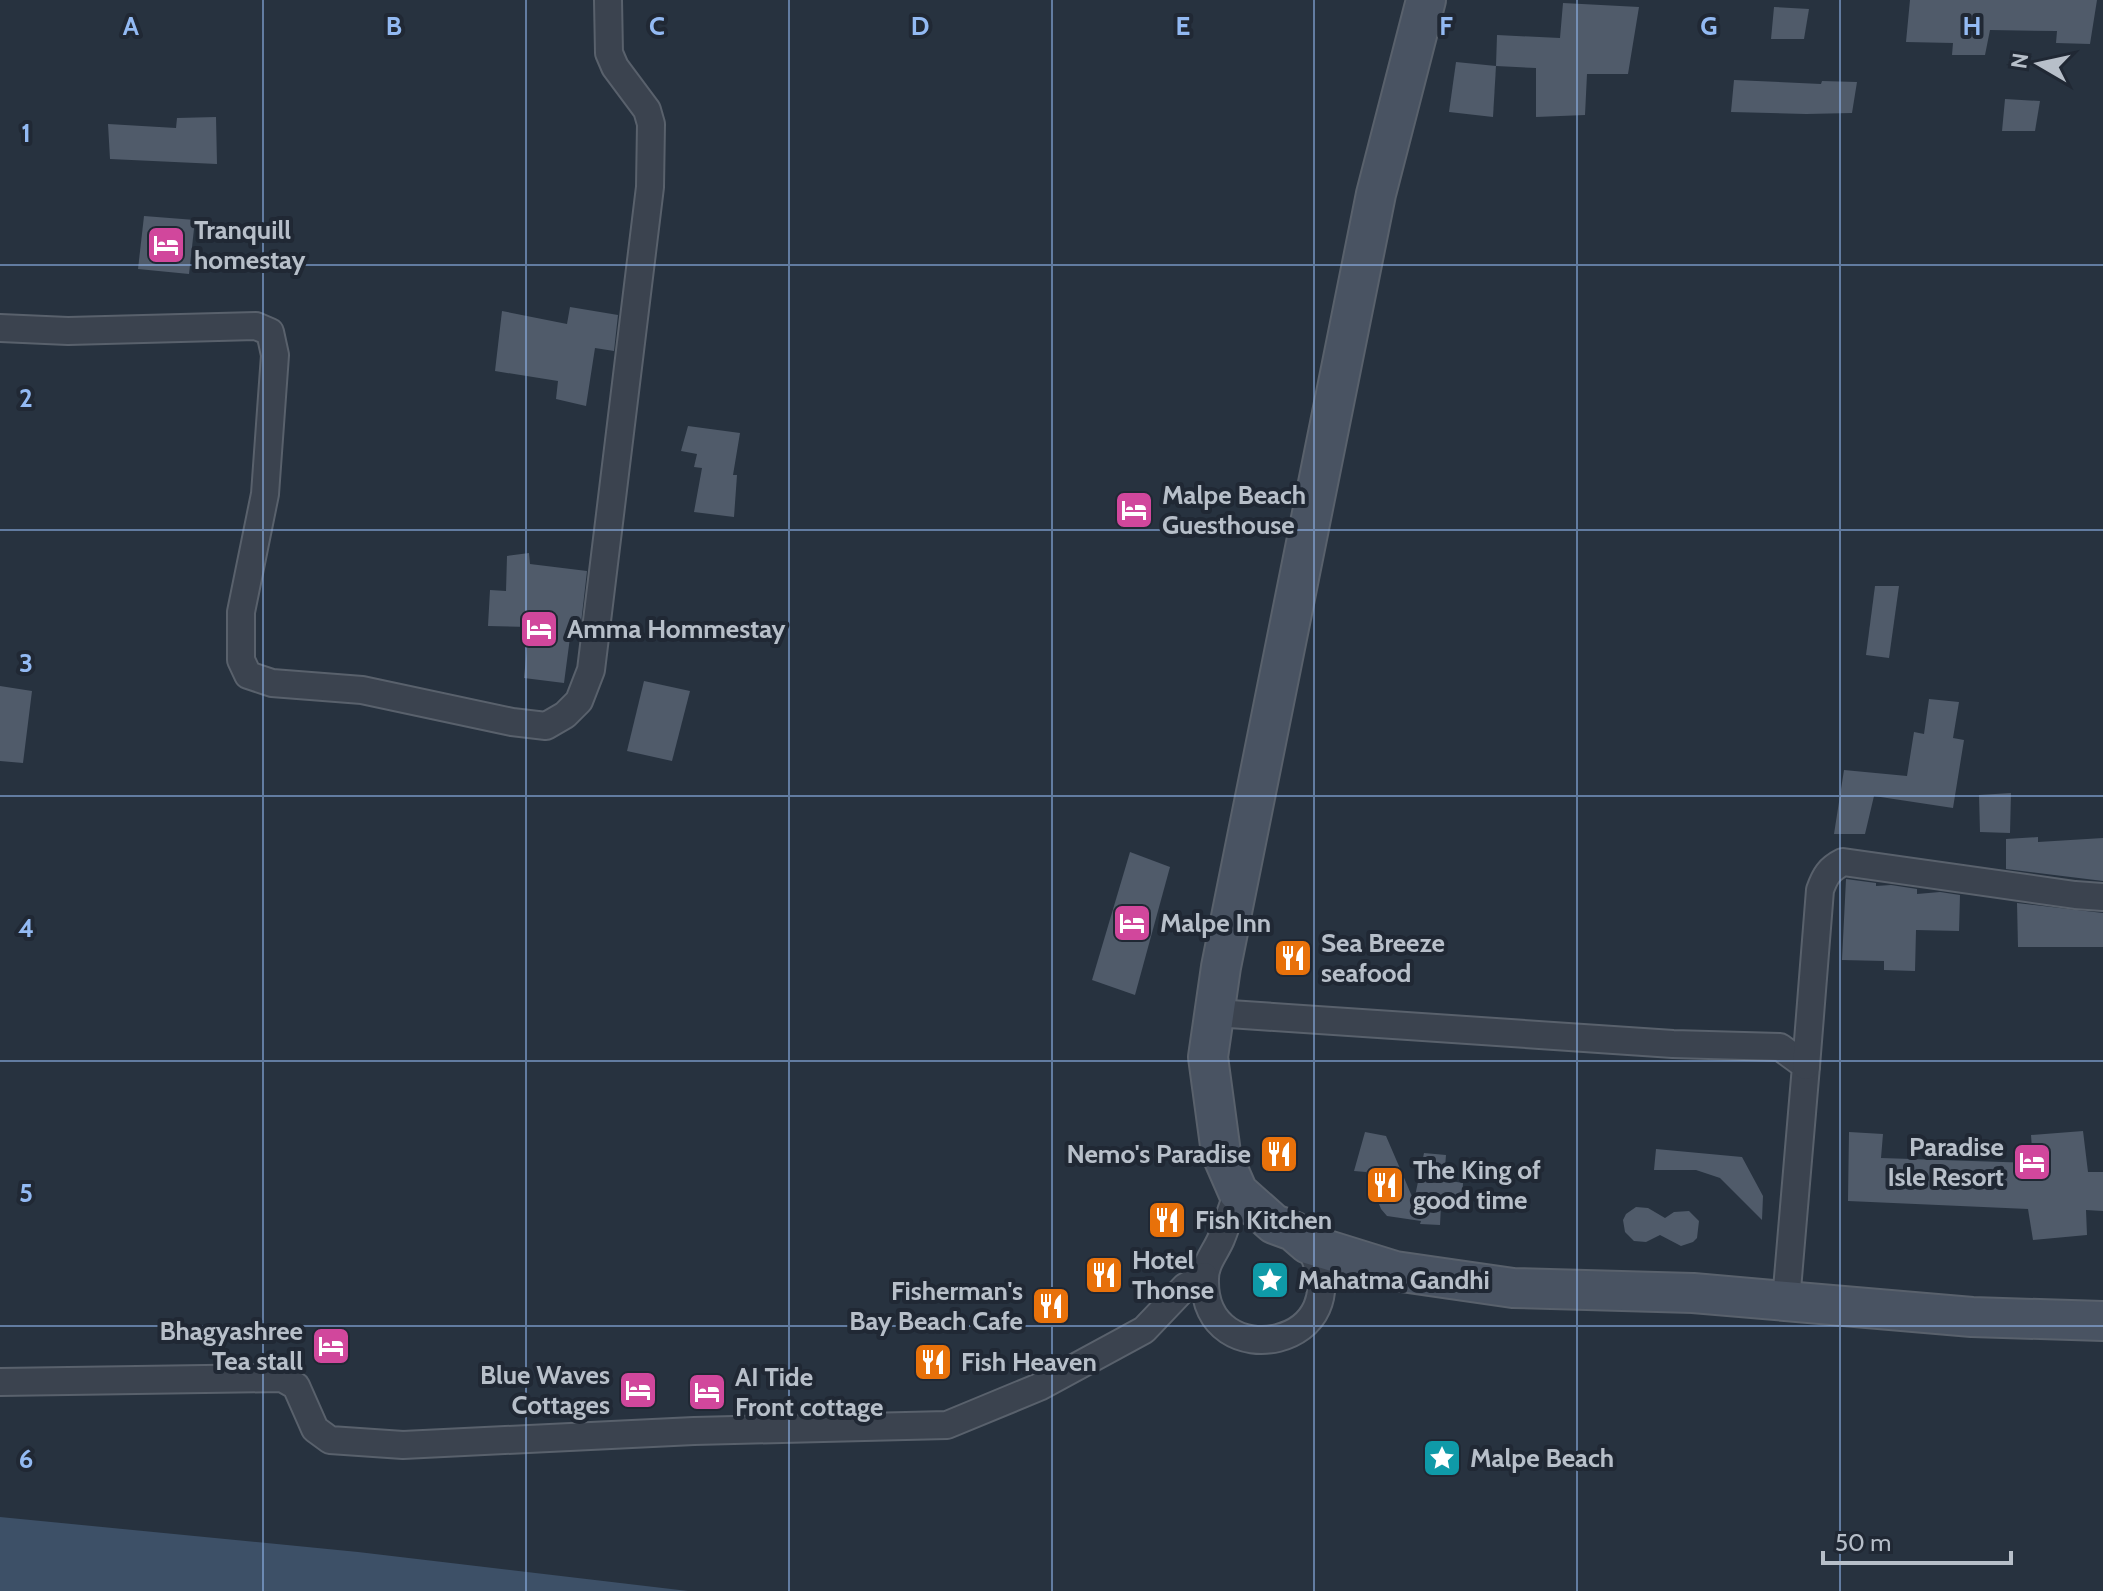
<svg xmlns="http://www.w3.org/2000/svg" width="2103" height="1591" font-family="Cabin,sans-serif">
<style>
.water{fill:#3d5067}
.building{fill:#505b6a}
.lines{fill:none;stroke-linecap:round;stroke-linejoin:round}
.street-casing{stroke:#59616c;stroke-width:30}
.secondary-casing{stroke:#59616c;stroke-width:42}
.street{stroke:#3b434f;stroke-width:26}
.secondary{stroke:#495362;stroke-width:38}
.grid{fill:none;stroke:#93baf3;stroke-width:2;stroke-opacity:0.55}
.labels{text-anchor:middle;stroke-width:8;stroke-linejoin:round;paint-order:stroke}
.poi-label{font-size:26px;font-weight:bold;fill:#b7bfc9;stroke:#202834;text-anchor:start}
.grid-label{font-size:26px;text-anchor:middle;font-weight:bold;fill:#93baf3;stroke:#202834;stroke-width:8;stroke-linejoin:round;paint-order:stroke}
</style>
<rect width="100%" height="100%" fill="#27323f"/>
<polygon class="water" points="0,1517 358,1552 688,1591 0,1591"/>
<g class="building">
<polygon points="1910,0 2097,0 2090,44 2056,43 2057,31 1990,30 1985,55 1952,55 1953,43 1906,42"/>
<polygon points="1563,3 1639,7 1628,74 1587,74 1585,115 1536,117 1536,68 1496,66 1497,35 1560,38"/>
<polygon points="1774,7 1809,9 1804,39 1771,39"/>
<polygon points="1456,62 1496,66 1493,117 1449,112"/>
<polygon points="1734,80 1821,84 1822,81 1857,82 1852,113 1806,114 1731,112"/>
<polygon points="2005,99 2040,101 2035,131 2002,131"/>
<polygon points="216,117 217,164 110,159 108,124 176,128 177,118"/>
<polygon points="144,216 195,220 189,274 138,269"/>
<polygon points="570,307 618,315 614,351 595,348 586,406 556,399 558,381 495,371 502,311 567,324"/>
<polygon points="688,426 740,433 733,475 737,475 734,517 694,512 702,468 694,467 697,454 681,451"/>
<polygon points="529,553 530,564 587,571 580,632 571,630 564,683 524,678 529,627 488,626 490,590 506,591 507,556"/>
<polygon points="1875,586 1899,586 1889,658 1866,655"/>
<polygon points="644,681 690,691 672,761 627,751"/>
<polygon points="0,686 32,691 23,763 0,761"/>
<polygon points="1929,699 1959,702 1953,738 1964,740 1953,808 1874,796 1865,834 1834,834 1844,770 1907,776 1914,732 1924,734"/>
<polygon points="2011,793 2010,833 1980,832 1979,795"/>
<polygon points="2038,837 2038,842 2103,838 2103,881 2006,869 2006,839"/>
<polygon points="1130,852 1170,867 1135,995 1092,980"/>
<polygon points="1846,879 1876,883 1876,886 1891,885 1917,889 1917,894 1940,892 1960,895 1959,931 1916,930 1915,971 1884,970 1884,961 1842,960"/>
<polygon points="2017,903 2103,913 2103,947 2018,947"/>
<polygon points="2083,1131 2088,1172 2103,1172 2103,1211 2086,1210 2087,1235 2033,1240 2028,1209 1848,1201 1849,1132 1883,1134 1881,1158 2033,1163 2031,1135"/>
<polygon points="1365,1132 1386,1136 1414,1201 1424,1153 1446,1155 1444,1180 1463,1183 1462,1205 1441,1205 1440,1225 1420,1224 1421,1221 1387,1216 1381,1209 1366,1172 1354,1171"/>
<polygon points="1656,1149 1742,1157 1763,1196 1762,1220 1720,1178 1696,1170 1654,1170"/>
<polygon points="1636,1207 1648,1208 1665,1218 1674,1212 1689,1211 1699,1221 1697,1238 1693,1242 1681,1246 1660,1235 1646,1242 1634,1241 1625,1232 1623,1220 1626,1214"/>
</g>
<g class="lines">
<defs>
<g id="street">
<polyline points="0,328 68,331 256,326 270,332 275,355 265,494 241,612 241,660 248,675 272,683 362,690 512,722 546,726 565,715 579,701 591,670 650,187 651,124 647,110 615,67 609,53 608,0"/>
<polyline points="1215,1013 1673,1044 1780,1047 1806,1066 1786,1301"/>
<path d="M1806 1066 1820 890C1825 876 1829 869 1843 862L2075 895 2103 897"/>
<path d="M1238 1192C1232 1208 1227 1224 1221 1239 1215 1253 1205 1263 1205 1279 1202 1379 1368 1348 1308 1244"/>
<polyline points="0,1382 282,1378 296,1386 315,1429 330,1440 403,1445 694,1431 947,1425 1039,1387 1144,1330 1185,1287 1204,1276"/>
</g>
<polyline id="secondary" points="1426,0 1376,194 1221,967 1208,1057 1221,1153 1238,1192 1274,1224 1293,1231 1308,1244 1395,1271 1513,1288 1693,1293 1972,1317 2103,1321"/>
</defs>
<use href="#street" class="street-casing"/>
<use href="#secondary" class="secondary-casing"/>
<use href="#street" class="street"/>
<use href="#secondary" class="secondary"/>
</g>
<path class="grid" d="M263 0V1591M526 0V1591M789 0V1591M1052 0V1591M1314 0V1591M1577 0V1591M1840 0V1591M0 265H2103M0 530H2103M0 796H2103M0 1061H2103M0 1326H2103"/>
<defs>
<symbol id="hotel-square" viewBox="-11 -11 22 22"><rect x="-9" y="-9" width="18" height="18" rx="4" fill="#d1479c" stroke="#202834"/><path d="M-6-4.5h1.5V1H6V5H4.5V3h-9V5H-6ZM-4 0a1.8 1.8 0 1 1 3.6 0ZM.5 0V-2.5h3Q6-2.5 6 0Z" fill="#fff"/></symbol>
<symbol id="restaurant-square" viewBox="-11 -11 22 22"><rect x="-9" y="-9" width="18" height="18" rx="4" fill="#e8710a" stroke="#202834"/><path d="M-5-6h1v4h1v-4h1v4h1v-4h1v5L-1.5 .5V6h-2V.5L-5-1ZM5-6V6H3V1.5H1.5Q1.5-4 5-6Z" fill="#fff"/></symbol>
<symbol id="sight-square" viewBox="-11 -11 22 22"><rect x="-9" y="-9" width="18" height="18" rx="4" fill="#0f9aa8" stroke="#202834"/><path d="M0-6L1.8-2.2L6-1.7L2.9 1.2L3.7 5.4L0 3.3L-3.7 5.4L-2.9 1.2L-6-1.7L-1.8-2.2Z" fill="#fff"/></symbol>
</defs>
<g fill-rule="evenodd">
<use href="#hotel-square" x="144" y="223" width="44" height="44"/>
<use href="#hotel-square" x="1112" y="488" width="44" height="44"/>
<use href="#hotel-square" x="517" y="607" width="44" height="44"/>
<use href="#hotel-square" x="1110" y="901" width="44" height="44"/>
<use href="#restaurant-square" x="1271" y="936" width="44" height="44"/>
<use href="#restaurant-square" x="1257" y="1132" width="44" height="44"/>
<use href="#hotel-square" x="2010" y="1140" width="44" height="44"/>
<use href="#restaurant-square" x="1363" y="1163" width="44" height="44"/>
<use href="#restaurant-square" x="1145" y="1198" width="44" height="44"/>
<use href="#restaurant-square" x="1082" y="1253" width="44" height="44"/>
<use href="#sight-square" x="1248" y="1258" width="44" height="44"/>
<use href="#restaurant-square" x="1029" y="1284" width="44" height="44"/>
<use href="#hotel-square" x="309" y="1324" width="44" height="44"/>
<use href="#restaurant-square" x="911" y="1340" width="44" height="44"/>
<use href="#hotel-square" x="616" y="1368" width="44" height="44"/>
<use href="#hotel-square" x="685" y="1370" width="44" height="44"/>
<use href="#sight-square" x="1420" y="1436" width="44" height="44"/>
</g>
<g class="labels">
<g class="poi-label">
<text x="194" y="239">Tranquill<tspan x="194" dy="30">homestay</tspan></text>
<text x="1162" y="504">Malpe Beach<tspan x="1162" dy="30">Guesthouse</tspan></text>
<text x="567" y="638">Amma Hommestay</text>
<text x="1160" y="932">Malpe Inn</text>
<text x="1321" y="952">Sea Breeze<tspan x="1321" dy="30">seafood</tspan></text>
<text x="2004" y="1156" text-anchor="end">Paradise<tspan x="2004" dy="30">Isle Resort</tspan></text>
<text x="1251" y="1163" text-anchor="end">Nemo's Paradise</text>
<text x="1413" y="1179">The King of<tspan x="1413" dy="30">good time</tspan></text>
<text x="1195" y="1229">Fish Kitchen</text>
<text x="1132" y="1269">Hotel<tspan x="1132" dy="30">Thonse</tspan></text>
<text x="1298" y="1289">Mahatma Gandhi</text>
<text x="1023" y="1300" text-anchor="end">Fisherman's<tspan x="1023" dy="30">Bay Beach Cafe</tspan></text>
<text x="303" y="1340" text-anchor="end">Bhagyashree<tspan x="303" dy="30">Tea stall</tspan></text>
<text x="961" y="1371">Fish Heaven</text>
<text x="610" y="1384" text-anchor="end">Blue Waves<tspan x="610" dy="30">Cottages</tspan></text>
<text x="735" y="1386">AI Tide<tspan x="735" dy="30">Front cottage</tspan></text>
<text x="1470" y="1467">Malpe Beach</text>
</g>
</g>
<g class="grid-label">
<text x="131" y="35">A</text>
<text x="394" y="35">B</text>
<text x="657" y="35">C</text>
<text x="920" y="35">D</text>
<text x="1183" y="35">E</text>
<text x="1446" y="35">F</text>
<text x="1709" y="35">G</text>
<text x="1972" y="35">H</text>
<text x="26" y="142">1</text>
<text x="26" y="407">2</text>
<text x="26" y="672">3</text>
<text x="26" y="937">4</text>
<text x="26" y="1202">5</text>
<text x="26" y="1468">6</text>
</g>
<g transform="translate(2039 64) rotate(279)" stroke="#202834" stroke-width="6" paint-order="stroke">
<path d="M0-6L14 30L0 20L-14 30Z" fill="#b7bfc9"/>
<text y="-12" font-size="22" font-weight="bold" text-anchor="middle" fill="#b7bfc9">N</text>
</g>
<path d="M1823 1551v12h188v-12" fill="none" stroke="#b7bfc9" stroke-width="4"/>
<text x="1835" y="1551" font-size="24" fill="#b7bfc9" stroke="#202834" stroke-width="6" paint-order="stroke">50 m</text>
</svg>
